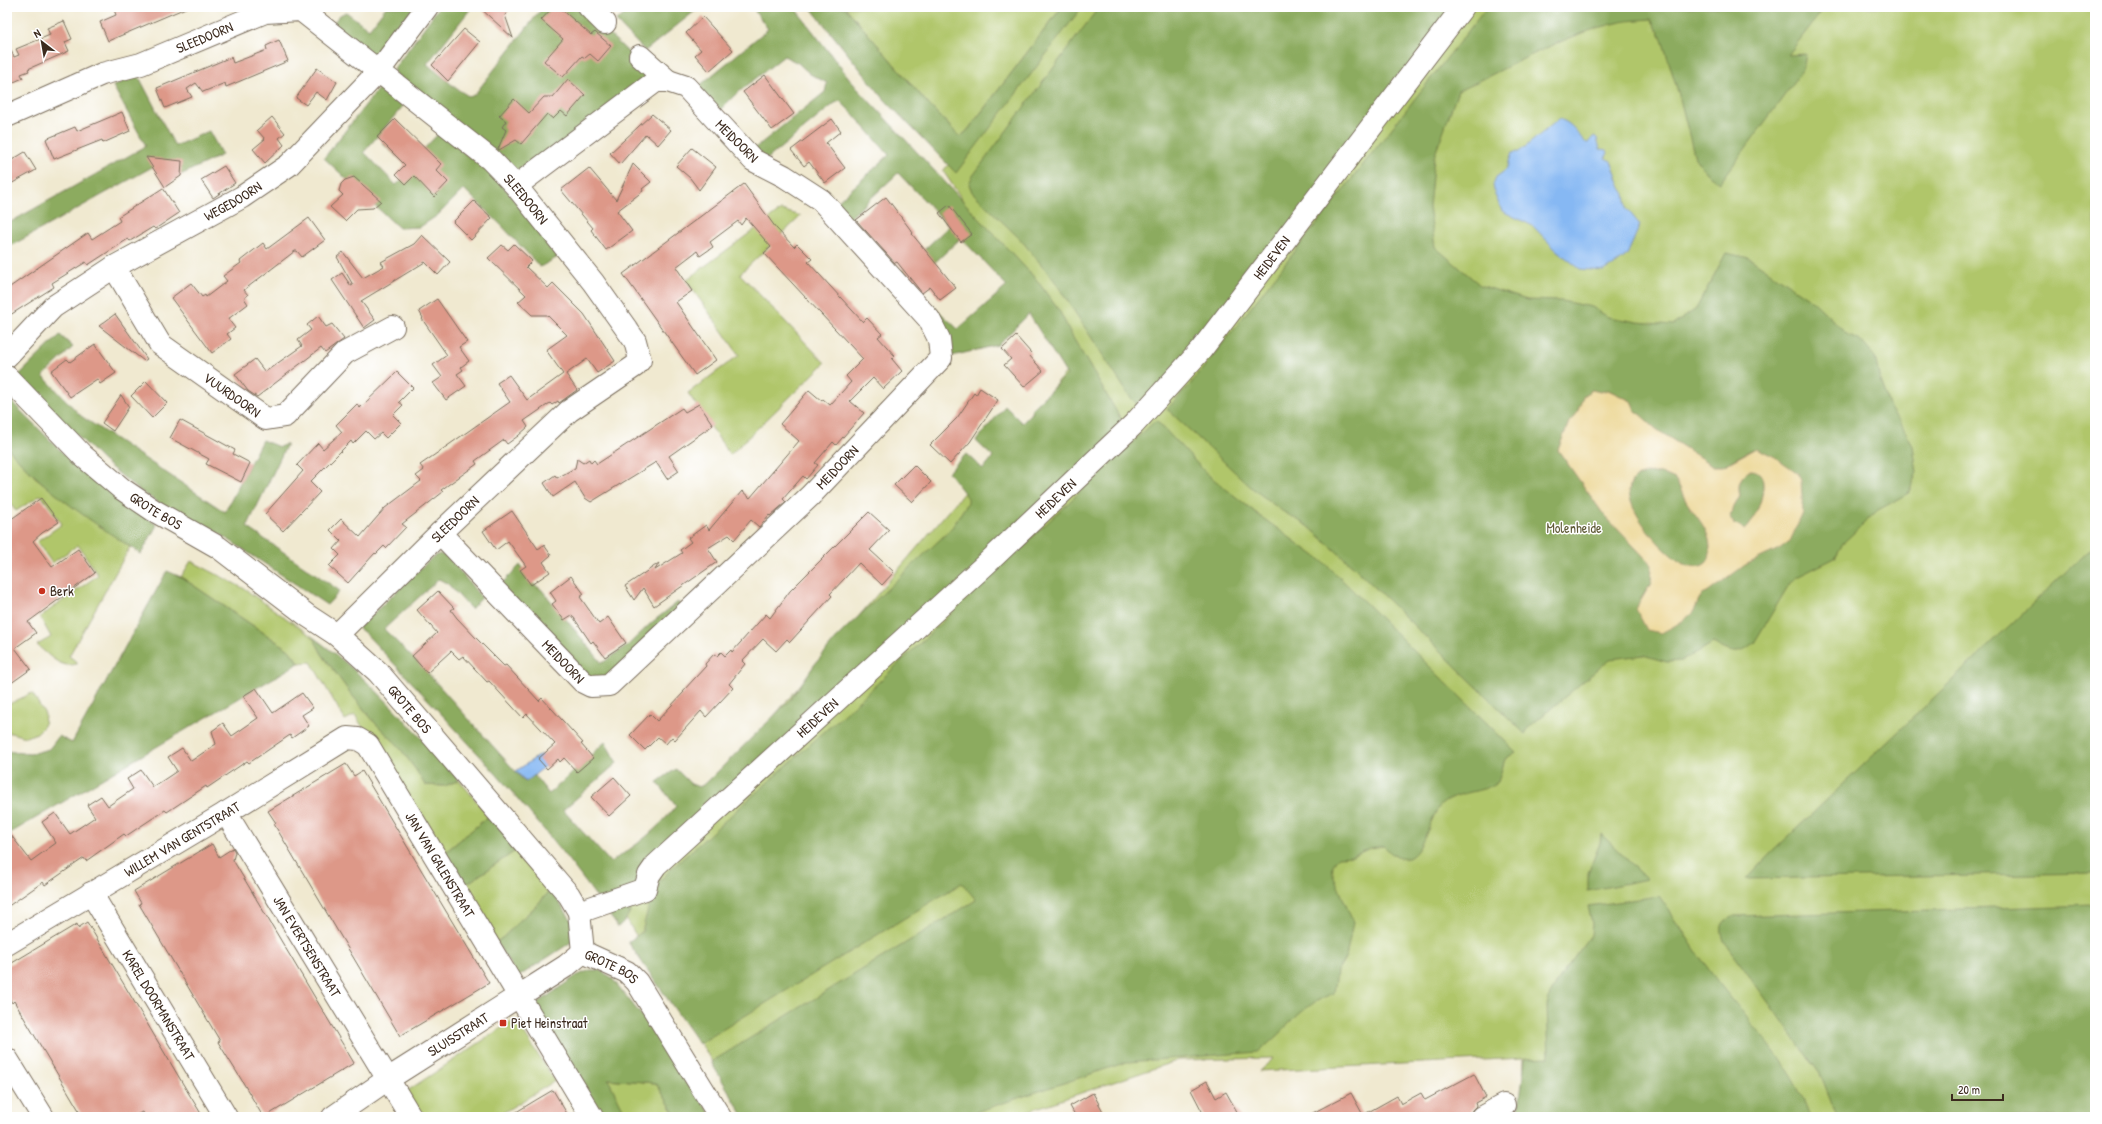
<svg xmlns="http://www.w3.org/2000/svg" width="2102" height="1124" font-family="'Patrick Hand',sans-serif">
<style>
.green{fill:#b0c66a;stroke:#767844}
.forest{fill:#8cab5e;stroke:#646a3e;fill-rule:evenodd}
.sand{fill:#eeda9e;stroke:#94825e;fill-rule:evenodd}
.water{fill:#86b8f3;stroke:#607188}
.building{fill:#dd9888}
.lines{fill:none;stroke-linecap:round;stroke-linejoin:round}
.minor-casing{stroke:#7a6d5c;stroke-width:24}
.minor{stroke:#fff;stroke-width:22}
.poi-dot{fill:#c8321e;stroke:#fff;stroke-width:1.5}
.labels{text-anchor:middle;stroke-width:3;stroke-linejoin:round;paint-order:stroke}
.street-label{font-size:14px;fill:#3b2a1e;stroke:#fff}
.park-label{font-size:14px;fill:#5e5935;stroke:#fff}
.poi-label{font-size:14px;fill:#3b2a1e;stroke:#fff;text-anchor:start}
</style>
<rect width="100%" height="100%" fill="#fff"/>
<filter id="ink" filterUnits="userSpaceOnUse"><feTurbulence type="fractalNoise" baseFrequency=".025" numOctaves="2"/><feDisplacementMap in="SourceGraphic" scale="8" xChannelSelector="R" yChannelSelector="G"/><feConvolveMatrix kernelMatrix="1 2 1 2 8 2 1 2 1" color-interpolation-filters="sRGB"/></filter>
<filter id="wash" filterUnits="userSpaceOnUse"><feTurbulence type="fractalNoise" baseFrequency=".012" numOctaves="4" result="noise"/><feDisplacementMap in="SourceGraphic" scale="16" xChannelSelector="R" yChannelSelector="G"/><feGaussianBlur stdDeviation="0.9" result="paint"/><feColorMatrix in="noise" values="0 0 0 0 0 0 0 0 0 0 0 0 0 0 0 0 0 1.4 0 .05"/><feComposite in="paint" operator="in"/></filter>
<g filter="url(#wash)">
<rect width="100%" height="100%" fill="#f0e9d0"/>
<g class="green">
<polygon points="845,7 1062,7 967,131 960,137 929,105"/>
<polygon points="1082,7 2095,7 2095,1117 1523,1117 1524,1058 1259,1071 1274,1058 1179,1060 1010,1117 745,1117 616,902 1073,364 943,171"/>
<polygon points="781,210 801,216 740,274 825,363 730,455 688,393 739,355 686,280"/>
<path d="M7 447 36 478 130 547 69 656 78 663C62 671 49 655 37 645L51 637 40 617 98 575 78 545 52 563 37 542 62 524 41 495 16 511 7 499Z"/>
<polygon points="191,561 243,588 313,637 322,654 348,690 376,724 397,744 416,770 425,785 445,786 459,780 489,816 442,855 355,715 345,720 311,662 299,663 289,650 181,577"/>
<polygon points="32,693 45,714 44,726 37,733 26,737 7,732 7,705"/>
<path d="M518 849 550 890C540 903 530 912 517 923 510 930 505 937 496 942L462 887Z"/>
<polygon points="515,1019 555,1081 496,1117 418,1117 404,1093"/>
<polygon points="607,1079 656,1083 677,1117 627,1117"/>
</g>
<g class="forest">
<polygon points="386,7 414,7 381,55 374,55 332,24 340,15 346,12 369,29"/>
<polygon points="439,7 472,7 427,64 457,89 470,97 475,94 543,7 580,7 656,78 519,172 397,76 394,69"/>
<polygon points="634,7 700,7 645,51 616,21"/>
<path d="M752 7H794L856 87 1036 279 1060 312 1072 336 1125 426 636 884C633 903 633 914 618 927 544 820 453 726 365 633L358 628 434 556 440 554 448 557 482 598 471 609 448 584 439 579 384 629 424 669 525 782 534 775 549 794 605 742 617 763 563 810 610 862C634 848 659 828 676 806L657 782 676 769 691 784 699 787 705 784 790 700 815 664 841 633 951 529 968 502V498L948 472 966 454 983 469 993 457 976 441 1005 406 1022 423 1033 412 1031 409 1067 375 1029 314 998 345 952 356 917 316 932 305 958 329 1007 286 961 238 899 296 888 284 949 226 898 173 837 230 823 215 889 155 854 115 840 101 835 103 761 164 750 152 825 92 827 83 810 74 798 63 784 56 735 95 715 115 693 91 768 29Z"/>
<polygon points="810,7 845,7 929,105 960,137 967,131 1062,7 1082,7 956,173 885,100"/>
<polygon points="1099,7 1456,7 1183,365 1137,404 1130,397 1054,280 1021,240 972,192 969,184 972,177"/>
<path d="M1487 7H1825L1788 55 1806 54 1803 70 1720 183 1706 173 1695 158 1679 95 1661 36 1651 19C1641 20 1631 20 1621 22 1564 34 1510 67 1458 91L1434 157 1429 207 1435 247 1480 285 1527 300 1561 301 1592 307 1608 317 1637 322 1673 325 1696 309 1726 253 1749 258 1814 302 1848 335 1859 339 1875 357 1880 381 1891 410 1900 422 1913 446 1917 472 1908 494 1878 510 1843 543 1835 558 1797 577 1790 583 1754 643C1739 658 1729 652 1713 643L1682 661 1667 662 1643 655 1610 659 1529 727 1525 734 1355 568 1308 526 1282 511 1252 488 1167 409 1189 386ZM1592 390 1600 392 1608 390 1631 401 1635 410 1656 429 1713 466H1722L1753 449 1790 541 1779 549 1744 565 1707 593C1697 595 1698 607 1692 613 1686 618 1678 622 1672 626L1640 600 1651 583 1652 565 1604 515 1558 450 1569 422 1576 415 1584 395Z"/>
<polygon points="138,75 175,146 209,131 222,155 174,178 163,161 7,248 7,224 146,146 113,86"/>
<polygon points="378,89 385,92 403,106 364,152 396,185 411,170 382,143 396,127 422,151 439,133 499,180 558,257 540,267 502,226 464,189 438,215 420,227 399,228 324,158"/>
<polygon points="60,335 73,347 43,376 81,416 225,512 262,440 279,447 287,444 247,527 340,591 327,605 220,534 169,509 140,491 102,460 18,376"/>
<path d="M7 397 78 468 157 525 141 554C94 523 44 491 7 447Z"/>
<path d="M1156 420 1207 474 1260 516 1326 564 1516 752 1505 759 1498 782C1482 794 1458 790 1442 804 1426 817 1420 887 1384 846L1370 848 1353 856 1339 857C1333 862 1332 866 1333 874L1353 922 1346 957 1337 971 1334 993C1299 1006 1287 1030 1258 1052L1127 1062 961 1117H744L711 1062 976 900 962 883 699 1044 628 942 642 932 652 893 657 884 671 869 863 697Z"/>
<path d="M1750 470C1777 469 1756 522 1745 530 1738 528 1731 523 1729 516L1740 496C1737 485 1740 476 1750 470Z"/>
<path d="M1661 473 1675 479C1680 486 1682 494 1686 501 1696 516 1710 529 1710 549 1710 554 1710 559 1706 563 1700 568 1693 567 1686 565 1667 558 1615 502 1633 481 1639 473 1652 473 1661 473Z"/>
<polygon points="2095,544 2095,873 1746,879 1770,854"/>
<polygon points="520,565 531,583 541,589 602,663 627,646 651,623 678,602 687,615 626,677 583,681 499,586"/>
<polygon points="167,571 181,577 289,650 299,663 7,835 7,751 30,754 49,749 59,736 72,743"/>
<path d="M313 637C369 677 413 729 459 780L445 786 425 785 416 770 397 744 376 724 348 690 322 654Z"/>
<polygon points="489,816 518,849 462,887 442,855"/>
<polygon points="1601,834 1647,879 1588,891 1588,873 1600,843"/>
<path d="M550 890 578 929 573 941 518 977 496 942C505 937 510 930 517 923 530 912 540 903 550 890Z"/>
<path d="M1659 896C1678 921 1693 949 1712 974 1746 1020 1792 1062 1810 1117H1518L1525 1058 1549 1057 1547 1006 1550 994 1565 970 1591 935 1592 924 1588 906Z"/>
<path d="M2095 905V1117H1837L1820 1074 1724 941C1720 927 1720 921 1735 916Z"/>
<polygon points="590,970 599,970 611,977 646,1021 713,1117 677,1117 656,1083 608,1079 627,1117 602,1117 535,1005 576,976"/>
</g>
<path class="sand" d="M1592 390 1600 392 1608 390 1631 401 1635 410 1656 429 1713 466H1723L1756 448 1775 457 1798 473 1801 481 1803 513 1790 541 1779 549 1745 565 1707 593C1697 595 1698 606 1693 612 1686 620 1671 628 1661 633L1647 630 1636 609 1651 583 1652 565 1604 515 1558 450 1569 422 1576 415 1584 395ZM1750 470C1777 469 1756 522 1745 530L1734 524 1729 516 1740 496C1737 485 1740 476 1750 470ZM1661 473 1675 479C1680 486 1682 494 1686 501 1696 517 1710 529 1710 549 1710 554 1710 559 1706 563 1700 568 1693 567 1686 565 1667 558 1608 494 1637 477 1644 473 1653 473 1661 473Z"/>
<g class="water">
<path d="M1559 119C1577 124 1581 143 1588 143L1594 136 1597 138 1600 149 1607 150 1608 153 1605 158 1611 161 1621 188 1625 194 1627 209 1640 225 1627 255 1616 264 1604 271 1580 269 1555 249 1533 226 1502 211 1495 195 1493 185 1496 177 1506 170 1512 153 1519 152Z"/>
<polygon points="541,754 549,763 526,782 516,771"/>
</g>
<g id="blocks">
<g class="building">
<polygon points="113,7 188,7 108,41 100,22 116,15"/>
<polygon points="479,7 512,7 505,15 513,38"/>
<polygon points="553,7 559,7 591,35 595,32 611,46 598,61 590,54 585,58 582,56 563,77 544,61 563,39 541,20"/>
<polygon points="703,17 733,50 709,71 695,55 701,50 686,33"/>
<polygon points="64,21 72,39 65,42 69,51 28,69 29,71 21,74 23,78 7,85 7,42 14,57 19,55 16,49 50,35 47,28"/>
<polygon points="464,29 480,42 448,81 432,65"/>
<polygon points="279,40 288,61 226,87 225,83 203,92 196,83 187,89 192,97 165,108 157,88 231,57 233,63 267,50 266,46"/>
<polygon points="317,68 337,82 327,100 316,92 306,105 296,98"/>
<polygon points="765,75 794,114 772,130 743,92"/>
<polygon points="568,79 585,95 567,116 561,111 553,119 547,114 521,144 516,140 499,150 498,149 506,130 502,127 506,121 499,116 514,99 529,113 544,97 553,97"/>
<polygon points="122,112 130,131 103,143 102,140 54,159 46,139 75,127 77,131"/>
<polygon points="652,114 671,130 658,145 646,134 620,164 610,153"/>
<polygon points="272,117 285,133 279,138 284,145 265,163 253,149 265,139 257,130"/>
<polygon points="395,119 441,164 436,170 448,182 434,197 414,176 406,184 396,174 405,165 377,137"/>
<polygon points="832,119 841,131 826,143 845,168 825,183 809,162 804,166 791,150"/>
<polygon points="692,148 716,167 699,190 690,178 676,166"/>
<polygon points="25,152 36,170 7,186 7,163"/>
<polygon points="146,157 182,161 181,176 165,187"/>
<polygon points="633,164 651,182 642,189 643,191 617,211 632,231 606,250 591,230 593,228 561,190 589,168 616,200"/>
<polygon points="224,166 235,183 213,198 201,180"/>
<polygon points="354,177 381,201 373,208 357,209 345,221 330,207 343,195 339,191 341,184 345,180"/>
<polygon points="744,184 776,228 794,247 797,244 812,259 808,262 863,322 867,318 882,334 878,337 895,356 892,359 902,371 883,389 873,378 850,401 864,413 836,445 833,442 815,463 818,465 806,479 803,476 783,499 786,502 770,516 769,515 759,527 751,520 734,540 729,535 708,548 717,562 654,606 643,588 634,600 625,586 659,563 655,570 682,553 680,550 691,542 688,538 706,525 709,530 742,491 750,498 799,441 780,424 809,390 822,401 823,399 830,405 851,382 846,376 863,359 764,253 771,247 746,218 741,225 738,221 710,242 713,247 700,256 697,251 676,267 692,291 676,302 716,360 695,375 623,274"/>
<polygon points="163,188 179,213 155,229 153,227 130,241 128,239 88,265 86,262 52,283 54,287 7,317 7,289 88,233 92,239 120,221 118,217"/>
<polygon points="886,197 913,233 912,234 956,288 940,300 930,287 922,293 897,262 895,263 856,220"/>
<polygon points="474,201 492,218 471,240 453,222"/>
<polygon points="949,205 972,234 961,242 939,213"/>
<polygon points="309,218 325,240 302,257 297,251 295,251 244,290 248,295 244,298 248,304 228,319 235,328 227,334 231,339 212,353 171,298 191,283 202,297 205,295 206,297 227,281 223,276 241,263 240,261 263,243 267,249"/>
<polygon points="422,235 450,262 438,275 425,262 361,301 375,320 364,328 332,280 342,273 351,286 353,285 337,257 343,252 363,278 384,266 381,262 414,244"/>
<polygon points="514,244 532,261 526,267 548,288 553,283 584,314 615,361 597,373 587,359 566,374 577,390 559,403 558,401 552,405 550,403 524,421 528,427 518,436 507,444 504,440 475,461 477,464 441,490 443,492 402,524 406,527 386,548 384,546 376,554 375,553 348,583 329,566 340,555 334,549 341,541 330,530 341,519 360,537 385,508 421,481 416,476 424,470 420,465 510,402 497,383 509,375 527,400 563,374 546,350 567,335 547,315 532,315 518,302 526,295 488,258 502,245 508,250"/>
<polygon points="437,299 467,342 459,347 469,361 461,367 463,370 457,374 466,386 446,400 433,383 442,377 433,365 447,355 422,319 423,318 419,311"/>
<polygon points="115,314 147,359 144,361 99,326"/>
<polygon points="318,316 326,327 332,324 344,339 325,353 321,348 257,397 248,391 235,374 255,359 265,372 302,346 298,340 311,330 307,325"/>
<polygon points="1016,336 1031,353 1029,355 1043,371 1024,387 1004,365 1011,359 1002,349"/>
<polygon points="95,344 116,373 100,384 97,379 70,397 51,371 67,359 70,362"/>
<polygon points="397,372 413,388 399,402 403,405 393,415 401,423 386,438 381,433 374,439 366,431 353,444 351,441 310,482 320,492 283,531 265,514 303,471 297,465 318,443 323,449 342,432 336,425 357,404 360,408"/>
<polygon points="146,381 167,403 152,418 131,396"/>
<polygon points="980,388 998,400 970,442 950,464 930,445 957,418 974,393 976,395"/>
<polygon points="121,395 129,407 113,431 102,423"/>
<polygon points="699,404 713,425 669,456 679,471 667,479 656,462 591,502 585,498 575,482 553,497 544,483 555,475 557,478 575,468 577,459 583,463 589,459 591,463 594,460 597,464 682,408 685,412"/>
<polygon points="180,420 235,450 233,454 250,463 241,482 206,464 209,459 170,438"/>
<polygon points="914,465 931,482 912,502 894,485"/>
<polygon points="41,498 59,522 42,533 33,541 52,567 78,549 95,573 28,622 36,633 15,648 31,669 7,686 7,522"/>
<polygon points="512,511 538,549 544,545 551,555 543,562 550,572 531,585 520,570 526,566 508,541 496,550 483,531"/>
<polygon points="869,512 889,530 870,550 894,572 882,585 859,563 830,594 832,596 790,642 787,639 776,651 763,639 742,661 745,664 729,684 733,688 706,717 701,711 675,740 672,737 666,744 658,737 645,750 630,735 650,714 657,721 684,692 683,691 706,666 705,664 714,654 717,656 721,652 725,656 731,650 732,652 766,614 770,618 790,591"/>
<polygon points="571,576 584,594 580,597 599,624 608,617 626,643 605,657 593,641 591,643 572,615 564,620 552,604 556,601 550,592"/>
<polygon points="438,591 454,608 451,610 457,618 477,639 504,666 506,665 539,701 542,698 583,743 581,744 593,758 577,772 564,758 560,762 558,759 547,769 538,759 555,744 527,714 523,718 489,681 487,682 463,656 459,659 451,651 427,673 412,656 437,633 417,610"/>
<polygon points="256,688 273,713 302,693 313,708 302,715 309,726 292,738 290,735 249,763 247,761 207,788 206,786 167,812 165,810 126,836 124,834 86,861 84,858 45,885 43,882 7,907 7,830 31,861 56,843 42,822 55,813 70,834 95,817 87,805 101,796 108,806 133,789 127,779 141,770 153,787 177,771 168,757 182,748 191,761 216,744 212,731 223,723 232,736 258,718 243,696"/>
<polygon points="346,764 354,776 362,771 489,983 400,1036 274,824 276,823 268,811"/>
<polygon points="614,777 631,796 609,816 591,797"/>
<polygon points="212,844 219,857 233,848 235,852 233,860 354,1063 268,1115 262,1115 241,1079 218,1042 220,1041 139,904 141,903 134,891"/>
<polygon points="87,922 186,1089 203,1117 145,1117 142,1112 133,1117 83,1117 14,1001 12,1003 7,994 7,966 77,924 78,928"/>
<polygon points="1474,1074 1486,1097 1475,1103 1476,1106 1472,1110 1470,1117 1305,1117 1351,1093 1363,1115 1397,1096 1401,1104 1421,1093 1425,1100"/>
<polygon points="1207,1081 1216,1098 1226,1092 1240,1117 1205,1117 1191,1090"/>
<polygon points="553,1090 569,1117 508,1117 536,1100"/>
<polygon points="1093,1093 1106,1117 1076,1117 1070,1106"/>
</g>
</g>
</g>
<g filter="url(#ink)">
<use href="#blocks" fill-opacity="0" stroke="#7a6d5c" stroke-width="1"/>
<g class="lines">
<defs>
<g id="minor">
<polyline points="589,7 605,23"/>
<polyline points="640,56 668,81"/>
<path id="s1" d="M7 116 102 74 141 64 265 12 301 10 490 159 516 186 593 282 635 341 640 360 635 366 569 411 440 533 337 635"/>
<path id="s2" d="M114 267 160 344 266 419 285 416 345 353 393 327"/>
<path id="s3" d="M7 356 53 307 114 267 242 197 289 165 378 72 427 7"/>
<path id="s4" d="M7 377 83 456 122 489 153 510 218 547 308 616 337 635 378 672 569 895 579 912 583 952"/>
<path id="s5" d="M440 533 583 682 591 686 609 685 810 496 941 358 939 339 929 319 821 200 784 176 753 160 686 87 668 81H656L516 186"/>
<path id="s6" d="M226 813 411 1117"/>
<path id="s7" d="M91 893 226 1117"/>
<path id="s8" d="M579 912 645 889 649 875 656 865 985 565 1134 424 1201 350 1463 7"/>
<path id="s9" d="M7 944 226 813 347 738 358 739 368 745 592 1117"/>
<path id="s10" d="M583 952 627 972 637 982 720 1117"/>
<polyline points="7,1059 43,1117"/>
<path id="s11" d="M333 1117 388 1079 566 966 583 952"/>
<polyline points="1482,1117 1504,1105"/>
</g>
</defs>
<use href="#minor" class="minor-casing"/>
<use href="#minor" class="minor"/>
</g>
</g>
<g class="poi-dot">
<circle cx="42" cy="591" r="4"/>
<rect x="499" y="1019" width="8" height="8" rx="2"/>
</g>
<g class="labels">
<g class="street-label">
<text dy="5" stroke="none"><textPath href="#s1" startOffset="213">SLEEDOORN</textPath></text>
<text transform="translate(737 141) rotate(45)" y="5">MEIDOORN</text>
<text dy="5" stroke="none"><textPath href="#s1" startOffset="609">SLEEDOORN</textPath></text>
<text dy="5" stroke="none"><textPath href="#s3" startOffset="276">WEGEDOORN</textPath></text>
<text dy="5" stroke="none"><textPath href="#s8" startOffset="963">HEIDEVEN</textPath></text>
<text dy="5" stroke="none"><textPath href="#s2" startOffset="178">VUURDOORN</textPath></text>
<text dy="5" stroke="none"><textPath href="#s5" startOffset="549">MEIDOORN</textPath></text>
<text dy="5" stroke="none"><textPath href="#s8" startOffset="639">HEIDEVEN</textPath></text>
<text dy="5" stroke="none"><textPath href="#s4" startOffset="201">GROTE BOS</textPath></text>
<text transform="translate(455 519) rotate(-44)" y="5">SLEEDOORN</text>
<text dy="5" stroke="none"><textPath href="#s5" startOffset="178">MEIDOORN</textPath></text>
<text dy="5" stroke="none"><textPath href="#s4" startOffset="525">GROTE BOS</textPath></text>
<text dy="5" stroke="none"><textPath href="#s8" startOffset="315">HEIDEVEN</textPath></text>
<text dy="5" stroke="none"><textPath href="#s9" startOffset="204">WILLEM VAN GENTSTRAAT</textPath></text>
<text dy="5" stroke="none"><textPath href="#s9" startOffset="560">JAN VAN GALENSTRAAT</textPath></text>
<text dy="5" stroke="none"><textPath href="#s6" startOffset="156">JAN EVERTSENSTRAAT</textPath></text>
<text dy="5" stroke="none"><textPath href="#s10" startOffset="32">GROTE BOS</textPath></text>
<text dy="5" stroke="none"><textPath href="#s7" startOffset="131">KAREL DOORMANSTRAAT</textPath></text>
<text dy="5" stroke="none"><textPath href="#s11" startOffset="150">SLUISSTRAAT</textPath></text>
</g>
<g class="park-label">
<text x="1574" y="533">Molenheide</text>
</g>
<g class="poi-label">
<text x="50" y="596">Berk</text>
<text x="511" y="1028">Piet Heinstraat</text>
</g>
</g>
<rect width="2102" height="1124" fill="none" stroke="#fff" stroke-width="24"/>
<g transform="translate(42 42) rotate(329)" stroke="#ffffff" stroke-width="3" paint-order="stroke">
<path d="M0-3L7 15L0 10L-7 15Z" fill="#3b2a1e"/>
<text y="-6" font-size="11" font-weight="bold" text-anchor="middle" fill="#3b2a1e">N</text>
</g>
<path d="M1952 1094v6h51v-6" fill="none" stroke="#3b2a1e" stroke-width="2"/>
<text x="1958" y="1094" font-size="12" fill="#3b2a1e" stroke="#ffffff" stroke-width="3" paint-order="stroke">20 m</text>
</svg>
